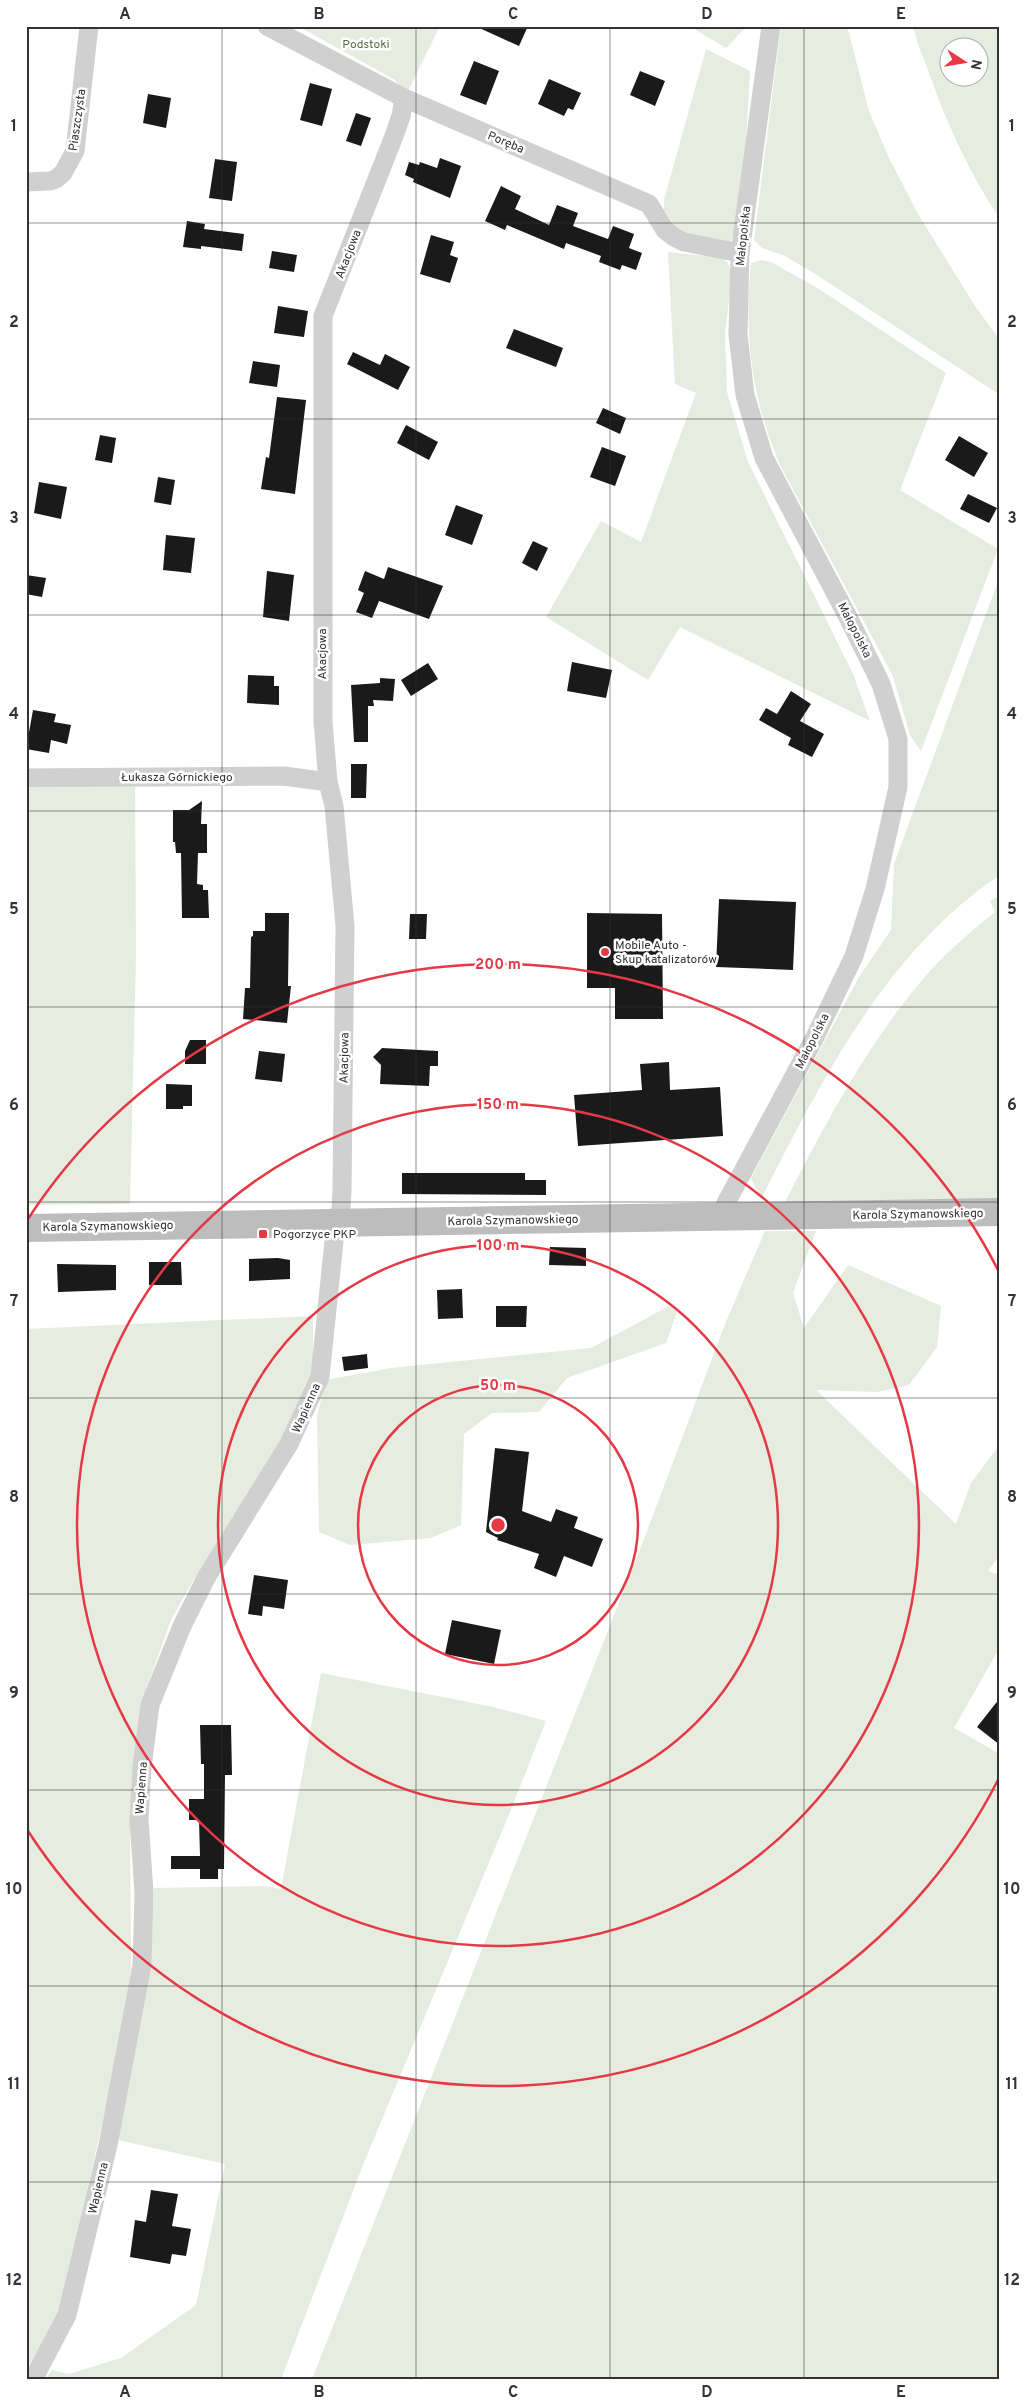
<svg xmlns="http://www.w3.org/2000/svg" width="1026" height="2405" font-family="Overpass,sans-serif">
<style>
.green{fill:#e6ecdf;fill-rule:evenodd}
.building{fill:#1a1a1a}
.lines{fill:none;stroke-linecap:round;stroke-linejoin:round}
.street{stroke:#d0d0d0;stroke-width:19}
.secondary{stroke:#bdbdbd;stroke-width:28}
.grid{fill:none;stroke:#333;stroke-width:1;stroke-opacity:0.55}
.ring{fill:none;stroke:#e63946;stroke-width:2.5}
.poi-dot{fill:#e63946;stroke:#fff;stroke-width:2}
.labels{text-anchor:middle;stroke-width:5;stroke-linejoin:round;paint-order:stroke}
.park-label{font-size:12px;fill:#56703f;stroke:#fff}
.street-label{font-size:12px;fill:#333;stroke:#fff}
.poi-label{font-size:12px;fill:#333;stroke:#fff;text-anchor:start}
.centre{fill:#e63946;stroke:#fff;stroke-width:2.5}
.ring-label{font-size:15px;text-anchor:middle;font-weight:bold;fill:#e63946;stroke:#fff;stroke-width:5;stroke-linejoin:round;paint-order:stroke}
.neatline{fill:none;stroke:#333;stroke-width:2}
.grid-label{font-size:16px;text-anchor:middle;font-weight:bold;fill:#333}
</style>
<rect width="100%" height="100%" fill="#fff"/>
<g class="green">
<polygon points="298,26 440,26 407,93 395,80"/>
<polygon points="689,26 747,26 726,48"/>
<polygon points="781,26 847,26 869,111 889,158 918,214 975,306 1000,340 1000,395 817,275 785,256 762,248 754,240"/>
<path d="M913 26H1000V219C969 173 946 122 928 70 923 56 916 41 913 26ZM948 48H978V78H948Z"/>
<path d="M706 49 750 71C748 100 744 231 728 245L679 232 664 210V200Z"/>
<polygon points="668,252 723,258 728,263 732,274 725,334 727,392 748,462 853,674 870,721 680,627 648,680 546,617 601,521 641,542 696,393 675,384"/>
<path d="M761 260 771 262 819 289 946 373 900 490 998 549 921 751 910 735 893 676 780 465C751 396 744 337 751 263Z"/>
<path d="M1000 576V875C886 951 821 1081 761 1199L751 1178 859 977 891 930 894 864Z"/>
<polygon points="135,787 136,954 130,1204 26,1205 27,788"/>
<path d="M1000 895V1201L783 1206C826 1123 868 1041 930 971 950 949 973 930 995 912L990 901Z"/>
<polygon points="765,1231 816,1231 793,1293 804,1328 848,1265 941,1306 937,1347 909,1385 877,1392 816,1390 956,1524 971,1483 1000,1444 1000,1555 988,1571 1000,1575 1000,1647 954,1728 1000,1754 1000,2379 312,2379 641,1547 725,1324"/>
<polygon points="669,1306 677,1312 666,1343 567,1378 539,1412 492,1413 464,1434 461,1525 431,1538 350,1545 319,1532 317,1416 326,1380 391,1368 591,1348"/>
<polygon points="313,1316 313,1377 289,1432 194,1579 171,1620 141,1704 130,1827 131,1970 117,2056 59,2316 26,2370 26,1329"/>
<polygon points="321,1673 493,1707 546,1721 510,1812 363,2165 281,2379 45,2379 52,2370 69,2374 121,2358 196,2305 225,2164 118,2140 151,1968 154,1888 264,1886 281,1889"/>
</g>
<g class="building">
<polygon points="475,26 528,26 519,46"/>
<polygon points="474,61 499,71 486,105 460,95"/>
<polygon points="640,71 665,81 655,106 630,95"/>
<polygon points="549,79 581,93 573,110 568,108 564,116 538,104"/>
<polygon points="310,83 332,89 322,126 300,120"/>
<polygon points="148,94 171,98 166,128 143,123"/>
<polygon points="356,113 371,118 361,146 346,141"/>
<polygon points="440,158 461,166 450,198 413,182 414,179 405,175 409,162 419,165 420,162 437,168"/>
<polygon points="215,159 237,162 232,201 209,198"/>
<polygon points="501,186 521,196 515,209 549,225 557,205 578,213 573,226 608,239 613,226 634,234 629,248 642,253 636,270 622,265 620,270 599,262 601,256 566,243 564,249 507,225 505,230 485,221"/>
<polygon points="187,221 205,224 204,229 244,234 242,251 201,246 201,249 183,247"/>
<polygon points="431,235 454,242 450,255 458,258 450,283 420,274"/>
<polygon points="272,251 297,255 294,272 269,268"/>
<polygon points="278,306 308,311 304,337 274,333"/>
<polygon points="514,329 563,348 556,367 506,348"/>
<polygon points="353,352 380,365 385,354 410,367 398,390 347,364"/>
<polygon points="253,361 280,365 277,387 249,383"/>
<polygon points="277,397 306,400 295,494 261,489 266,457 269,458"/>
<polygon points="603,408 626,418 620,434 596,423"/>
<polygon points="406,425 438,442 429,460 397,443"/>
<polygon points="100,435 116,438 112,463 95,460"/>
<polygon points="959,436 988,453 974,477 945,460"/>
<polygon points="602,447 626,456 615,486 590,477"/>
<polygon points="158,477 175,480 171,505 154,502"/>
<polygon points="39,482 67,487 61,519 34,513"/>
<polygon points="968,494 997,508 989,523 960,509"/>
<polygon points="456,505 483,515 472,545 445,535"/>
<polygon points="166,535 195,538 191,573 163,570"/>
<polygon points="533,541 548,548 537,571 522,563"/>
<polygon points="388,567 443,586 429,619 379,601 372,618 356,612 364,593 358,590 365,571 384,579"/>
<polygon points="267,571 294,575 289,621 263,617"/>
<polygon points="26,575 46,578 42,597 26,594"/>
<polygon points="572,662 612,670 606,698 567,691"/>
<polygon points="428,663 438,679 411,696 401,680"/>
<polygon points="248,675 274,676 274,686 279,686 279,705 247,703"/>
<polygon points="380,678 395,679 393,701 373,700 374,706 368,706 368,742 354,742 351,685 380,683"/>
<polygon points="791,691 811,704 800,721 824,734 812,757 788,745 791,738 759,720 766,708 777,714"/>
<polygon points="33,710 56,714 54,722 71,725 67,744 51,740 49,753 26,749"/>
<polygon points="351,764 367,764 366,798 351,798"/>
<polygon points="202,801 201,824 207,824 207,853 198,853 197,884 203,885 203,890 208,890 209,918 182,918 181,853 176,853 175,842 173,842 173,810 189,810"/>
<polygon points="719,899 796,902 793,970 716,967"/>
<polygon points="265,913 289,913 288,986 291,986 287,1023 243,1019 245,988 250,988 251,937 253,936 253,931 265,931"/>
<polygon points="587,913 662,914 663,1019 615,1019 615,988 587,988"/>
<polygon points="410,914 427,914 426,939 409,939"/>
<polygon points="190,1040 206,1040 206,1064 185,1064 185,1051"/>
<polygon points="382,1048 438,1051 438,1066 430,1066 429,1086 380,1084 381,1065 373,1057"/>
<polygon points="259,1051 285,1054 282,1082 255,1079"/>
<polygon points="669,1062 670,1090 720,1087 723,1136 578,1146 574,1095 642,1090 640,1064"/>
<polygon points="166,1084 192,1085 192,1106 183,1106 183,1109 166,1109"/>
<polygon points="402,1173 525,1173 525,1180 546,1180 546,1195 402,1194"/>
<polygon points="550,1247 586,1248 586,1266 549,1265"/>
<polygon points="278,1258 290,1260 290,1279 249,1281 249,1259"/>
<polygon points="149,1262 181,1262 182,1285 149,1285"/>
<polygon points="57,1264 116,1265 116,1290 58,1292"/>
<polygon points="462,1289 463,1318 438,1319 437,1290"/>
<polygon points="496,1306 527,1306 526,1327 496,1327"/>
<polygon points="367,1354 368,1368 344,1371 342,1357"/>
<polygon points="495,1448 529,1452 522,1511 551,1522 556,1509 578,1517 574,1528 603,1539 592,1567 564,1556 556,1577 534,1568 539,1554 497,1540 498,1538 486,1532"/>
<polygon points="254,1575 288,1580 284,1609 263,1606 262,1616 248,1614"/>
<polygon points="452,1620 501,1630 494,1664 445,1654"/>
<polygon points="1000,1698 1000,1745 977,1727"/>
<polygon points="200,1725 231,1725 232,1775 225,1775 224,1869 218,1869 218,1879 200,1879 200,1869 171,1869 171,1856 200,1856 199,1820 189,1820 189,1799 204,1799 204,1764 201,1764"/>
<polygon points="151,2190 178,2194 172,2226 191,2229 186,2256 172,2254 170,2264 130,2257 135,2220 146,2222"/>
</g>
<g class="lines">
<g class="street">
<polyline points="267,26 404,98 649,204 665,230 674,237 684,242 740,253"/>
<polyline points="26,182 50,181 56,179 63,173 75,151 89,26"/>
<polyline points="26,778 284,776 328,782"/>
<polyline points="727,1216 726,1203 814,1039 854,956 875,889 898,787 898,739 881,684 848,617 764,458 745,395 738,335 740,253 771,26"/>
<polyline points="31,2379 37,2372 67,2315 108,2145 142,1965 144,1893 139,1819 142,1767 150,1705 182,1626 206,1578 289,1444 320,1377 336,1222 341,1210 342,1190 345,926 334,806 328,782 323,721 323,316 394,136 401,116 404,98"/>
</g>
<polyline class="secondary" points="26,1228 1000,1212"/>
</g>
<path class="grid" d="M222 26V2379M416 26V2379M610 26V2379M804 26V2379M26 223H1000M26 419H1000M26 615H1000M26 811H1000M26 1007H1000M26 1202H1000M26 1398H1000M26 1594H1000M26 1790H1000M26 1986H1000M26 2182H1000"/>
<g class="ring">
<circle cx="498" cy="1525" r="140"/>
<circle cx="498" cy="1525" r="280"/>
<circle cx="498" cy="1525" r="421"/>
<path d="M998 1780A561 561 0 0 1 28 1831M28 1219A561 561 0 0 1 998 1270"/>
</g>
<g class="poi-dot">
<circle cx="605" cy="952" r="5"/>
<rect x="258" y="1229" width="10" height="10" rx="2.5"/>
</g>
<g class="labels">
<g class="park-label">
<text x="366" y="48">Podstoki</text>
</g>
<g class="street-label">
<text transform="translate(77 120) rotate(-82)" y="4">Piaszczysta</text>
<text transform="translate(506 142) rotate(23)" y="4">Poręba</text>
<text transform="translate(743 236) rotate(-84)" y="4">Małopolska</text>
<text transform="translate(348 254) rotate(-69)" y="4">Akacjowa</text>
<text transform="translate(855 630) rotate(63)" y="4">Małopolska</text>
<text transform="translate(322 654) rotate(-90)" y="4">Akacjowa</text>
<text x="177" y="781">Łukasza Górnickiego</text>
<text transform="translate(812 1041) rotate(-63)" y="4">Małopolska</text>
<text transform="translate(344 1058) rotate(-89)" y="4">Akacjowa</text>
<text transform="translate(918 1214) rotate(-1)" y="4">Karola Szymanowskiego</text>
<text transform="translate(513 1220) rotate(-1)" y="4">Karola Szymanowskiego</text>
<text transform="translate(108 1226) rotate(-1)" y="4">Karola Szymanowskiego</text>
<text transform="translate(306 1408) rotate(-66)" y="4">Wapienna</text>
<text transform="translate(141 1788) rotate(-86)" y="4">Wapienna</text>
<text transform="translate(98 2188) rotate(-77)" y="4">Wapienna</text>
</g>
<g class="poi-label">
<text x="615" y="949">Mobile Auto -<tspan x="615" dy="14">Skup katalizatorów</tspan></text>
<text x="273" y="1238">Pogorzyce PKP</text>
</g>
</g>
<circle cx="498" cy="1525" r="8" class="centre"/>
<g class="ring-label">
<text x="498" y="969">200 m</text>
<text x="498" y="1109">150 m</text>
<text x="498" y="1250">100 m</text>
<text x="498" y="1390">50 m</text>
</g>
<rect width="1026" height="2405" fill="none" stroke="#ffffff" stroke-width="55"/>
<g transform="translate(964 62) rotate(102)"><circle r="24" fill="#ffffff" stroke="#adadad"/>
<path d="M0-4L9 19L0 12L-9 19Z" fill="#e63946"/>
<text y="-8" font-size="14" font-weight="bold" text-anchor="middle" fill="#333333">N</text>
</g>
<rect x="28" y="28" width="970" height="2350" class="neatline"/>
<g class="grid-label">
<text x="125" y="19">A</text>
<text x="319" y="19">B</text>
<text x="513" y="19">C</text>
<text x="707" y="19">D</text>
<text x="901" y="19">E</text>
<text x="14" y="131">1</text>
<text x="1012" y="131">1</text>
<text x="14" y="327">2</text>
<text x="1012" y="327">2</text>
<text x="14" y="523">3</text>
<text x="1012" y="523">3</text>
<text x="14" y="719">4</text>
<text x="1012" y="719">4</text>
<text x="14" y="914">5</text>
<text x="1012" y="914">5</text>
<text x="14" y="1110">6</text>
<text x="1012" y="1110">6</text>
<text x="14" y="1306">7</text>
<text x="1012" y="1306">7</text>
<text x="14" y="1502">8</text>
<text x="1012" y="1502">8</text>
<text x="14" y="1698">9</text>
<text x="1012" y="1698">9</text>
<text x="14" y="1894">10</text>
<text x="1012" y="1894">10</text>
<text x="14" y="2089">11</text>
<text x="1012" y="2089">11</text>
<text x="14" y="2285">12</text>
<text x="1012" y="2285">12</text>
<text x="125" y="2397">A</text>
<text x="319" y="2397">B</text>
<text x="513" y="2397">C</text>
<text x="707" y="2397">D</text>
<text x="901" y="2397">E</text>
</g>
</svg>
